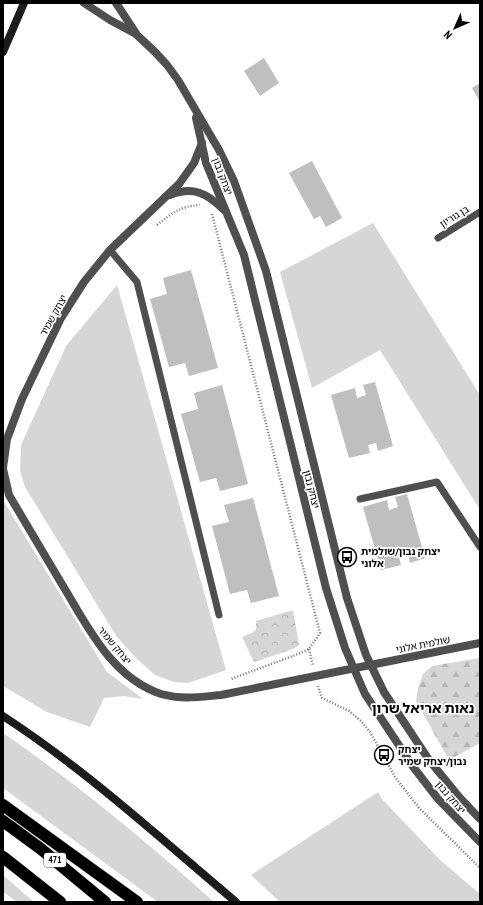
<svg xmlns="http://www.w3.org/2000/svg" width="483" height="905" font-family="'PT Sans Narrow','Noto Sans Hebrew',sans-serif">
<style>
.grass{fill:#d6d6d6}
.forest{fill:url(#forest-firs)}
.park{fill:url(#park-crowns)}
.building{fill:#bfbfbf}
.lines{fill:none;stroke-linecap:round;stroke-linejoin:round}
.motorway-casing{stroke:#dbdbdb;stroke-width:13}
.path{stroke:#717171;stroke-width:2.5;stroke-dasharray:1 2;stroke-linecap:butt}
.service{stroke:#4f4f4f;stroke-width:7}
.minor{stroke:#4f4f4f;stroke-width:8}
.secondary{stroke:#1c1c1c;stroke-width:8}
.motorway{stroke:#000;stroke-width:12}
.labels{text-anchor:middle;stroke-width:3.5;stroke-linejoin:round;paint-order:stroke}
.shield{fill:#fff;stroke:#4c4c4c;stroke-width:1}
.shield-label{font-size:9px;font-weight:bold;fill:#000}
.street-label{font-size:10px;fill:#000;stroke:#fff}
.poi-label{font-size:10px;font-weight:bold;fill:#000;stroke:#fff;text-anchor:start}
.district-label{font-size:14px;font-weight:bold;fill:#000;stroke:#fff}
</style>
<defs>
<pattern id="forest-firs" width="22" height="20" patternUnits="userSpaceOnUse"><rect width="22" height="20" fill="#d6d6d6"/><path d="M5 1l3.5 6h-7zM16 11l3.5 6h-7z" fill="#b6b6b6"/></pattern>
<pattern id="park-crowns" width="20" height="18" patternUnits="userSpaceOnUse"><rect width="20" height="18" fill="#d6d6d6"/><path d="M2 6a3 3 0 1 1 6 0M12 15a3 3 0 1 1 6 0" fill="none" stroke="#b6b6b6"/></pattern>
</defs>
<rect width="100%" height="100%" fill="#fff"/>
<g class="grass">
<polygon points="373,223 480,395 480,510 380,350 312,388 280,272"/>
<polygon points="117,285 226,670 188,683 174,682 155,675 136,658 117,637 25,487 20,471 21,445 66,346"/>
<polygon points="3,500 107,672 143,699 124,696 104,698 90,727 47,712 3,686"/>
<path d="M3 733C77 784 147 842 214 902H158L3 788Z"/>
<polygon points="378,792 382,799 440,860 480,894 480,902 280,902 251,875"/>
<polygon points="3,875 34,902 17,902 3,892"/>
</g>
<polygon class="forest" points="480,658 480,743 449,760 416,701 418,688 423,674 432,666"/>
<polygon class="park" points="293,610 299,645 293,649 254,662 242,637 252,633 256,630 256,621"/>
<g class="building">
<polygon points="264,58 279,83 260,96 244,71"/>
<polygon points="480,83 480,102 472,88"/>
<polygon points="312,161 342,218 326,227 320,216 314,219 289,173"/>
<polygon points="191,270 218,368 189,376 185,363 169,367 150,299 167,294 163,278"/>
<polygon points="375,382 393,446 378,451 376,443 368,445 370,453 349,458 331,395 355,388 357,398 366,395 363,385"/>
<polygon points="222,385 248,484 220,491 216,478 200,482 181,414 198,409 194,393"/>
<polygon points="407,494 425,558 410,563 408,555 399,557 401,565 381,570 363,507 387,500 389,510 398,507 395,497"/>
<polygon points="253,498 279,596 251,603 247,590 230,594 212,526 229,522 224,505"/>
</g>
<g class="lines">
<defs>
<g id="motorway">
<polyline points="3,805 137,902"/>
<polyline points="3,821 41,849 105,902"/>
<polyline points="3,857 60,902"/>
</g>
</defs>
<use href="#motorway" class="motorway-casing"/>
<g class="path">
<polyline points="212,214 320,633 309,649 298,654 231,679"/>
<path d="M157 225C174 212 178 207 200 205"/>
<polyline points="309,649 313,666"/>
<polyline points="318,686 322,698 349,711 361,721 370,732 395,777 419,808 480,868"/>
</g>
<g class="service">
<polyline points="438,238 480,212"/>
<polyline points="110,250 137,282 219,615"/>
<polyline points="360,499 437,482 480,547"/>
</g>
<g class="minor">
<polyline points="84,3 110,20 136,34"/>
<polyline points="116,3 137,35 155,52 167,65 178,80 219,150 234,181 266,271 347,598 366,655 384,692 429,760 460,798 480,819"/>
<polyline points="196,118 206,163 244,255 326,588 345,648 365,694 414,768 438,799 480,842"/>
<path d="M170 195C193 186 207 193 224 210"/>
<polyline points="3,468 7,439 22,399 61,318 84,282 110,250 179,184 194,163 202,143"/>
<path d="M3 469 9 495C26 524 43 552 60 581 86 623 110 677 161 694 183 700 199 697 221 695L480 643"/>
</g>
<g class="secondary">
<polyline points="3,52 24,3"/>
<path d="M3 716C86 770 160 838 236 902"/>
</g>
<use href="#motorway" class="motorway"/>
</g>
<defs>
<symbol id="bus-ring" viewBox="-11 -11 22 22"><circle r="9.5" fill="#fff" stroke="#000" stroke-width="1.5"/><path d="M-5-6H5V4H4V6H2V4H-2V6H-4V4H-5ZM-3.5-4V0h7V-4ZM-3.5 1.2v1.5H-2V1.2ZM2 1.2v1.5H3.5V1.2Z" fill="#000"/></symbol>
</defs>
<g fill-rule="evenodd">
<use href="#bus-ring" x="336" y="546" width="22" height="22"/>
<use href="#bus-ring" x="373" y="744" width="22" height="22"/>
</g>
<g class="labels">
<rect class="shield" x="44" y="853" width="22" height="14" rx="3"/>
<g class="shield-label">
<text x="55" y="863">471</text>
</g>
<g class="street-label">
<text transform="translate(223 176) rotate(69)" y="4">יצחק נבון</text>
<text transform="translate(454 216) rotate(-32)" y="4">בן גוריון</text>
<text transform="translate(53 315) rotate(-61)" y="4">יצחק שמיר</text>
<text transform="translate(312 489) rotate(76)" y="4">יצחק נבון</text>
<text transform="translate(423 644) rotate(-11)" y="4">שולמית אלוני</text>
<text transform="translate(115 645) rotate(50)" y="4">יצחק שמיר</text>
<text transform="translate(451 797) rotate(49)" y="4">יצחק נבון</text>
</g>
<g class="poi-label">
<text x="361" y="555">יצחק נבון/שולמית<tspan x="361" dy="12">אלוני</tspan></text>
<text x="398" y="753">יצחק<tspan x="398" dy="12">נבון/יצחק שמיר</tspan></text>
</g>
<g class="district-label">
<text x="423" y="713">נאות אריאל שרון</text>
</g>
</g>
<rect width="483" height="905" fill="none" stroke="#000000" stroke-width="8"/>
<g transform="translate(455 28) rotate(225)" stroke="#ffffff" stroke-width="3" paint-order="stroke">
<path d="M0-3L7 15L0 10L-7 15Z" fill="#000000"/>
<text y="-6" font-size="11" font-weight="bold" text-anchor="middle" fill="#000000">N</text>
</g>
</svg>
